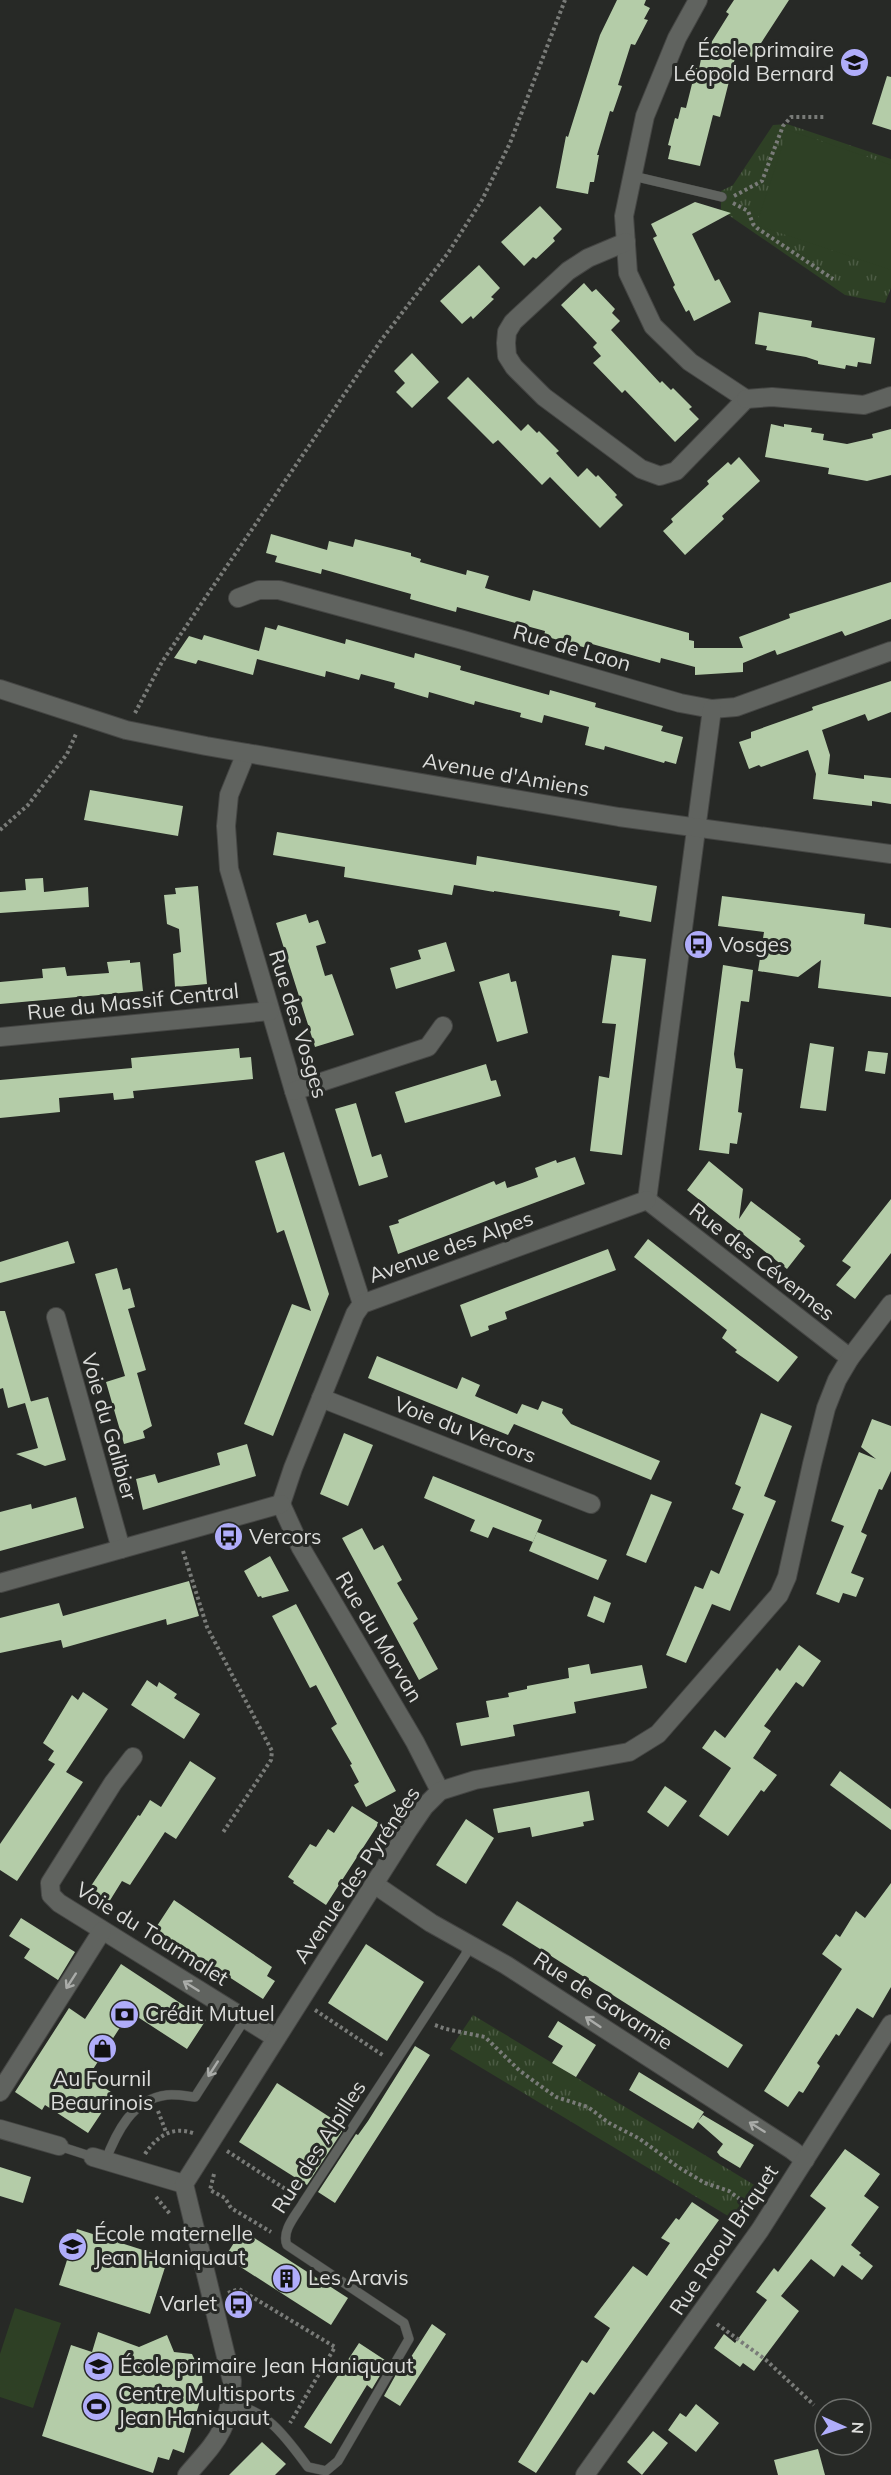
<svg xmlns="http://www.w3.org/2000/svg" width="891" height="2475" font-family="Mulish,sans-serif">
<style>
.grass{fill:url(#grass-tufts)}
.pitch{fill:#2e4025}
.building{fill:#b4cca8}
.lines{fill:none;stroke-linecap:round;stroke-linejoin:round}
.service-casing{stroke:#454644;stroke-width:10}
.minor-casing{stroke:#454644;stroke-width:20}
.secondary-casing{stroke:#454644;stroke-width:20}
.path{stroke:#797b78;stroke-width:4;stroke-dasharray:3 3;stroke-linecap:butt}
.service{stroke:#60635f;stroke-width:9}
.minor{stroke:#60635f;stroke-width:18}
.secondary{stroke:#60635f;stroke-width:18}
.oneway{stroke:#aaaca9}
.labels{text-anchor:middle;stroke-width:6;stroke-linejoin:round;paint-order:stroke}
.poi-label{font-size:21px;fill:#dcdddb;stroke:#272926;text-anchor:start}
.street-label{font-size:21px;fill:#dcdddb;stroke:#272926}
</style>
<defs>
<pattern id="grass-tufts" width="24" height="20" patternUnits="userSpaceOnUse" patternTransform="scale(1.5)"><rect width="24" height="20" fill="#2e4025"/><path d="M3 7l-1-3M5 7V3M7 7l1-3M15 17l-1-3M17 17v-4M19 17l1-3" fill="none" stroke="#4c5b44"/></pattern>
</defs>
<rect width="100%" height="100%" fill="#272926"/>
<g class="grass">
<polygon points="787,124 891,159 891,288 885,303 845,295 721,210 721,191 733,185 773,125"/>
<polygon points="473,2015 761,2189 738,2222 450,2049"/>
</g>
<g class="pitch">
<polygon points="788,130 891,165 891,270 756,225"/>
<polygon points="15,2308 61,2323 33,2408 0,2397 0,2354"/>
</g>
<g class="building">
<polygon points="617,0 646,0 644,5 650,8 644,19 648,20 635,45 631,44 618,85 622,86 613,112 610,111 597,155 599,155 594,182 590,182 588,194 556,188 566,136 568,137 600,35"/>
<polygon points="734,0 789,0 752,57 737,50 720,117 713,115 700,166 668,159 671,146 668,145 675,118 678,119 681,107 686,108 696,68 699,69 701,59 729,14 726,12"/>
<polygon points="887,76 891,77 891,130 872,124"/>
<polygon points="695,202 731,213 692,234 715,281 719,279 731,302 694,321 689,310 686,312 673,287 675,285 653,238 657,236 651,224"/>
<polygon points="540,206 562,229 553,238 555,241 536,259 533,257 524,266 501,242"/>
<polygon points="479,265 500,288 491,297 494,299 473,319 471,316 462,324 440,301"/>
<polygon points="584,283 592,292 596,289 615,309 612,313 620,321 611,330 660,383 662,381 671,390 673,388 692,407 689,409 699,419 675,442 625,390 622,393 593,363 601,356 593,347 597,343 561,305"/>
<polygon points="759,312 812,321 811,327 875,338 871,364 858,362 857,367 846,365 845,369 818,364 818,361 806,357 766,350 767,346 755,344"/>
<polygon points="412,353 439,382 412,408 396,392 405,383 394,371"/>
<polygon points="468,377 521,431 528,424 537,433 539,431 559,451 556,453 578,477 587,468 596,477 598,475 617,495 615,497 623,505 600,528 550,477 542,485 498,440 493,444 447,398"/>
<polygon points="771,424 784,427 784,424 812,428 811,432 824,434 823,440 847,444 873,438 872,434 891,429 891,475 867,481 828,474 829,468 765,457"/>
<polygon points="739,457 760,481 722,516 724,519 685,555 663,531 673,522 671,519 709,484 707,481 728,462 731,465"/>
<polygon points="271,534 327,550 329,541 353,547 355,539 411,553 411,556 421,559 420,562 466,575 467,570 489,576 485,588 530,601 533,590 689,633 689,640 694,641 694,648 743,648 739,637 790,618 789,614 891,582 891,619 845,636 842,631 777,655 775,650 743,663 743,672 695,675 695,667 661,658 660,663 592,644 590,649 544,636 545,631 457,607 456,612 410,599 411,594 322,569 321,574 275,562 277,556 266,553"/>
<polygon points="278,625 345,644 346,639 414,658 415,653 461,666 460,670 549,695 550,690 596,703 595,707 663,726 661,731 683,737 676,764 665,761 664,763 605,746 604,750 585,745 589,727 544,715 542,723 520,717 521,713 475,701 474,705 429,692 428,698 394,688 395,683 361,674 359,680 326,671 325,677 257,659 253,675 198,660 196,664 174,658 189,636 202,640 204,635 259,651 265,627 276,630"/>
<polygon points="891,681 891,712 868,721 865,714 822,730 830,755 828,774 864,779 864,775 891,778 891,804 872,801 872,806 813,799 816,774 808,750 761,767 759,765 749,769 739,742 751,738 751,732 813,710 812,707"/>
<polygon points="90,790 183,806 178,836 84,820"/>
<polygon points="277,832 476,865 477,856 657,886 651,922 619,916 620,911 494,891 494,892 454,885 452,895 344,877 345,867 273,855"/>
<polygon points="43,878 44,892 88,887 89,907 0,913 0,892 26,890 25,879"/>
<polygon points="198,886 207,984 175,987 173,954 181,952 179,929 167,924 164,895 176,894 175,888"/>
<polygon points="722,896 865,914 864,924 891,928 891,997 818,988 821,960 798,977 758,971 764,932 718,926"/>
<polygon points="306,914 309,923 318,920 326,943 316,946 325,976 332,974 354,1035 315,1047 276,923"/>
<polygon points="446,942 455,971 396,989 390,968 421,959 418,950"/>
<polygon points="612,955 646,959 622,1155 590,1151 599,1076 609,1078 616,1024 602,1023"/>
<polygon points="130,960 130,963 140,962 143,991 0,1004 0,982 43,978 42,969 65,967 67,976 109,973 107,962"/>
<polygon points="723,965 753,970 749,1002 741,1001 734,1054 736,1068 743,1069 738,1112 742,1113 737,1144 730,1143 729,1154 699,1150"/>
<polygon points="509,973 511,982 516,981 528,1033 497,1042 479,982"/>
<polygon points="810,1043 834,1047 826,1111 800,1108"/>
<polygon points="239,1048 240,1058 251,1057 253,1079 133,1091 134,1098 114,1100 113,1093 59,1098 60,1112 0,1118 0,1080 132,1068 131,1058"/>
<polygon points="868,1051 888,1053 885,1074 865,1071"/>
<polygon points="486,1064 491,1081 496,1080 501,1096 405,1123 395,1092"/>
<polygon points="356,1103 372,1157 381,1154 388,1177 359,1186 335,1109"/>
<polygon points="284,1152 329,1294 273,1436 244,1424 292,1304 311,1311 284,1230 277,1233 255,1161"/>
<polygon points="575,1157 585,1184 398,1254 389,1226 399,1223 398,1220 494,1181 496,1185 505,1181 507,1188 522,1183 538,1177 535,1168 556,1160 557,1163"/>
<polygon points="709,1161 743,1189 739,1219 751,1201 801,1239 799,1241 805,1246 787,1269 687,1190"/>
<polygon points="891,1199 891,1253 855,1299 836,1285 851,1267 842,1261"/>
<polygon points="648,1239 798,1357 778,1382 735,1352 737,1350 722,1338 727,1330 634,1257"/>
<polygon points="68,1241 75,1263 0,1283 0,1262"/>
<polygon points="608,1249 616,1270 505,1312 507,1319 488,1326 489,1330 471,1337 460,1305"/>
<polygon points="117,1268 123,1290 130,1288 135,1307 128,1309 146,1370 137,1373 152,1426 143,1431 145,1438 124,1444 106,1382 125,1376 95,1274"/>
<polygon points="0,1311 5,1311 31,1402 29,1402 48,1397 66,1460 45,1466 16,1454 38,1448 25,1403 8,1408 3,1388 0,1389"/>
<polygon points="377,1356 457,1389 462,1377 480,1385 475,1396 517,1414 522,1404 538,1410 542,1401 563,1409 562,1413 571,1424 660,1461 651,1480 514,1424 508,1435 368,1378"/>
<polygon points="761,1413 792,1426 764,1496 776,1501 730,1611 712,1604 686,1663 666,1655 695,1586 703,1589 711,1570 719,1574 744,1514 732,1509 741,1487 735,1484"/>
<polygon points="872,1419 891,1426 891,1471 882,1490 879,1489 861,1532 867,1535 851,1573 864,1578 856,1597 843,1593 839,1603 816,1594 844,1526 831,1521 859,1452 876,1459 861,1447"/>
<polygon points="344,1433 373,1445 348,1506 320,1494"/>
<polygon points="247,1444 256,1476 143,1510 136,1479 155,1474 158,1483 220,1465 217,1453"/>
<polygon points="433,1476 542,1520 533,1542 493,1527 488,1538 470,1531 475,1520 424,1498"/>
<polygon points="651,1494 672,1502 646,1563 626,1555"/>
<polygon points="76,1497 84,1528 0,1551 0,1512 31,1504 32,1509"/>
<polygon points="362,1528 374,1550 383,1545 402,1580 397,1583 418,1619 413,1623 438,1669 419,1680 342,1538"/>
<polygon points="537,1532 607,1560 598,1580 529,1551"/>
<polygon points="270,1556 289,1591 262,1598 261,1596 258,1597 244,1571"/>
<polygon points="189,1581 199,1616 167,1625 166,1619 63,1648 61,1640 0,1653 0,1618 59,1603 63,1616"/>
<polygon points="594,1596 611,1603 604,1623 587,1616"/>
<polygon points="296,1604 396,1791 366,1807 354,1785 359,1782 350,1765 352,1764 331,1728 337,1724 316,1685 310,1688 272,1616"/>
<polygon points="799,1645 821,1661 803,1687 796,1682 764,1726 771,1731 753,1758 777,1775 764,1792 761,1790 728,1836 699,1816 731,1768 702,1748 715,1730 725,1738 777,1668 780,1671"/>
<polygon points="589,1664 591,1674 642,1665 647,1688 574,1702 576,1713 513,1725 515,1736 461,1746 456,1723 489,1717 486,1701 509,1697 508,1693 527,1689 527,1686 569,1678 568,1668"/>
<polygon points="147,1680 157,1687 159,1682 177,1694 174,1698 200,1714 184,1739 131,1705"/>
<polygon points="83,1692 108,1709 66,1772 83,1782 17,1881 0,1870 0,1844 55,1764 48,1760 54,1751 43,1743 72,1695 78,1700"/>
<polygon points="190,1761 216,1778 176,1839 165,1832 130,1885 122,1881 109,1902 89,1889 138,1815 140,1816 150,1800 161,1807"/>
<polygon points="840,1771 891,1809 891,1830 830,1785"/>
<polygon points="665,1786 687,1801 668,1827 647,1812"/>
<polygon points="589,1791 594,1820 583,1822 584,1826 532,1837 530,1827 498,1833 493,1809"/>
<polygon points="352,1806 379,1823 326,1905 293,1883 294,1881 288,1877 310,1844 316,1847 328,1829 334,1833"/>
<polygon points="466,1819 494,1838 466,1884 436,1865"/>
<polygon points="891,1883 891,1987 873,2018 857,2008 839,2036 836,2034 817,2063 820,2066 803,2093 799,2091 788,2107 764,2091 842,1969 822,1954 836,1934 840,1937 856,1911 865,1918"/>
<polygon points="174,1900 272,1967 267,1976 275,1981 263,1999 155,1929"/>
<polygon points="517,1901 743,2045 728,2068 502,1925"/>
<polygon points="21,1918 75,1952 58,1980 24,1958 30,1949 9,1936"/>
<polygon points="366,1944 424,1982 387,2041 328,2003"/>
<polygon points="121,1964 206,2020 187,2049 130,2012 88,2077 114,2094 88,2133 45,2105 42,2110 15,2092 69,2008 85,2019"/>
<polygon points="558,2021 596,2045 576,2077 552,2063 563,2046 548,2037"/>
<polygon points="415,2046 430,2055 335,2203 318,2192 356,2134 358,2135 368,2121"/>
<polygon points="639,2072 704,2112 698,2121 703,2115 754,2145 740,2168 720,2156 717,2152 723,2144 698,2122 693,2129 629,2090"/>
<polygon points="277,2083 345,2127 307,2185 239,2142"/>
<polygon points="845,2149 880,2174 864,2196 879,2207 851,2245 861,2253 859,2255 873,2266 862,2280 842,2265 834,2277 811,2259 781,2296 799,2311 754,2371 743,2363 740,2367 714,2348 724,2334 735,2343 767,2300 756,2292 774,2268 778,2272 826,2208 810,2196"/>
<polygon points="0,2167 31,2177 23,2203 0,2196"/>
<polygon points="692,2202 719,2220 594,2395 590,2392 536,2473 518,2462 582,2360 587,2363 610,2328 594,2317 633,2266 647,2276 670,2243 661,2238 676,2218 679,2220"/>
<polygon points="77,2229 168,2258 150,2314 59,2285"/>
<polygon points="242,2230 348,2298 331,2325 225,2257"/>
<polygon points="432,2324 446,2334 400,2406 384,2396 399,2369 402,2371"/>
<polygon points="98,2332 139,2347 167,2335 174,2352 192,2354 202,2375 203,2391 184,2453 173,2449 169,2460 158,2457 153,2473 42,2436 71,2345 92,2352"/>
<polygon points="359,2343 388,2362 372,2389 367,2385 331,2444 304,2427"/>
<polygon points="696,2404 719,2423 696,2452 668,2430 680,2413 686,2417"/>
<polygon points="653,2431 668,2443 642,2475 627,2462"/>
<polygon points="262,2442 286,2464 275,2475 229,2475"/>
<polygon points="818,2449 825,2475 778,2475 774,2460"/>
</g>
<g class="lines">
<defs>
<g id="service">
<polyline points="633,176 722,197"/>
<polyline points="59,2146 93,2157"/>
<path d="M105 2162C116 2133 132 2099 167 2095 176 2094 186 2096 195 2097L245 2019"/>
<path d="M231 2404C268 2410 287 2439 308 2467L326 2471 338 2461 409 2339 404 2323 287 2245C281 2231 296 2215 303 2203L466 1954 467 1944"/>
</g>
<g id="minor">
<polyline points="698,0 677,38 645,116 624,216 628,273 653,326 690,362 746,399"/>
<polyline points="626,242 588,258 568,271 513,322 507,332 506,343 507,356 514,367 544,397 641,469 660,476 676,471 746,399"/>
<polyline points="746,399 772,397 864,405 891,396"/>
<polyline points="238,598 259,590 279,590 463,640 680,703 712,709 736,707 891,651"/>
<polyline points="246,753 229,795 226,826 229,869 294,1091 362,1304"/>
<polyline points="0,1037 270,1011"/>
<polyline points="294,1091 428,1047 443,1026"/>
<polyline points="647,1200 712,709"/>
<polyline points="647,1200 850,1358"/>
<polyline points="56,1317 121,1549"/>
<polyline points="321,1398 591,1504"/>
<polyline points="281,1504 293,1468 355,1314 362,1304 647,1200"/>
<polyline points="281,1504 301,1548 415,1742 440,1791"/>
<polyline points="0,1583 281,1504"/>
<polyline points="133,1757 113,1783 50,1883 51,1895 59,1903 276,2038"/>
<polyline points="374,1884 431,1923 506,1965 792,2150 805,2160"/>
<polyline points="0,2092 102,1931"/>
<polyline points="0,2129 59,2146"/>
<polyline points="93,2157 184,2184"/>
<path d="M187 2475C218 2439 229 2431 232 2381L184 2184 409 1829 424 1807 440 1791 475 1780 629 1752 658 1734 779 1595 787 1577 812 1464 826 1408 837 1380 850 1358 891 1304"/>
</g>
<g id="secondary">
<polyline points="0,689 126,730 206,746 619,817 891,854"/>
<polyline points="585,2475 760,2230 891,2024"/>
</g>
</defs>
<use href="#service" class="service-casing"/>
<use href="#minor" class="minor-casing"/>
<use href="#secondary" class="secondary-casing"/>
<g class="path">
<polyline points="734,196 762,181 783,126 791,117 824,117"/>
<polyline points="733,203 748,211 753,224 757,228 833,279"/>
<polyline points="135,713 162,662 214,585 382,339 448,253 482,200 510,143 565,0"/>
<polyline points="0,830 28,805 67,754 76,734"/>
<polyline points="183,1551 207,1627 272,1751 271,1760 222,1834"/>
<polyline points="315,2010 384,2056"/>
<polyline points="435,2025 446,2029 485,2037 520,2071 556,2097 588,2107 609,2123 640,2139 678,2167 705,2183 729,2191 753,2209"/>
<polyline points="158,2111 166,2132"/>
<polyline points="227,2151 293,2194"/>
<path d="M145 2154C157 2136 172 2126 193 2133"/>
<polyline points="214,2174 210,2190 225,2198 231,2208 271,2232"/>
<polyline points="156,2197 170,2214"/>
<polyline points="228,2293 239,2289 335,2347 290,2423"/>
<polyline points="717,2324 766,2360 814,2405"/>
</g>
<use href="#service" class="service"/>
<use href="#minor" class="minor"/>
<use href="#secondary" class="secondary"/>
</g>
<defs><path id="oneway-shaft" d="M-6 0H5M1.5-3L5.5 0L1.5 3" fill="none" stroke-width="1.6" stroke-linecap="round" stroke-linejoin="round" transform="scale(1.5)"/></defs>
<g class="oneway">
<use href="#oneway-shaft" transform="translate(71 1981) rotate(123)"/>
<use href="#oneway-shaft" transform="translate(191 1986) rotate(-148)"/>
<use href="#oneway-shaft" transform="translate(593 2022) rotate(-146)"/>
<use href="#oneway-shaft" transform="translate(213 2069) rotate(123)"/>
<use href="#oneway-shaft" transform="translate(757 2127) rotate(-148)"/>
</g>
<defs>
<symbol id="school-disc" viewBox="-11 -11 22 22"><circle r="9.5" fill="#b0adfa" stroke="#272926"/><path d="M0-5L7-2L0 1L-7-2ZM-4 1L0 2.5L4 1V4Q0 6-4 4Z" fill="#111"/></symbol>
<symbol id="bus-disc" viewBox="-11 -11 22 22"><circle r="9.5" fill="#b0adfa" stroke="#272926"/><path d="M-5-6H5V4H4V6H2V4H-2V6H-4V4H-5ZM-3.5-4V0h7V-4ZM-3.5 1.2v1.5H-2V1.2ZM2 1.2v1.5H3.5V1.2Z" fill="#111"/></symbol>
<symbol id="bank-disc" viewBox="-11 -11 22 22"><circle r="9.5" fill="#b0adfa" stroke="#272926"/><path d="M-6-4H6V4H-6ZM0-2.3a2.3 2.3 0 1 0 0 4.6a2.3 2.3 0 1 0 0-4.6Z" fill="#111"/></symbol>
<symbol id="shop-disc" viewBox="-11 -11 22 22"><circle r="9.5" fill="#b0adfa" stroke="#272926"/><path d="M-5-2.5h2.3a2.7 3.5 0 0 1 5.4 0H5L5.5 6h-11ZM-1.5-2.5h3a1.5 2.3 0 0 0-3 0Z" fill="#111"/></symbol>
<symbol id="building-disc" viewBox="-11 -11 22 22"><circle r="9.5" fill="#b0adfa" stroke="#272926"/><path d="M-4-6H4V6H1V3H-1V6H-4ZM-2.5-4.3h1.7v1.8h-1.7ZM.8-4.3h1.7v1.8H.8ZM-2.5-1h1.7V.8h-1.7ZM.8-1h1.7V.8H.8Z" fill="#111"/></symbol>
<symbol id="stadium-disc" viewBox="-11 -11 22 22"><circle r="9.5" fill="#b0adfa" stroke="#272926"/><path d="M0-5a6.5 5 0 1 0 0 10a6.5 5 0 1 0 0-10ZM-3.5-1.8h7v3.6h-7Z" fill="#111"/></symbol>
</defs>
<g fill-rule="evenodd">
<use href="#school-disc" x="838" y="46" width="33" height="33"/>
<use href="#bus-disc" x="682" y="928" width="33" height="33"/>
<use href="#bus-disc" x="212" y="1520" width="33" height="33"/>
<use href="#bank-disc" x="108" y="1998" width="33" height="33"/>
<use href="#shop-disc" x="86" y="2032" width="33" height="33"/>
<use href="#school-disc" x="56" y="2230" width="33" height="33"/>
<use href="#building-disc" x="270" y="2262" width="33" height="33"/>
<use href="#bus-disc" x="222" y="2288" width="33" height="33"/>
<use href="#school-disc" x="82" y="2350" width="33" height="33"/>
<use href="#stadium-disc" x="80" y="2390" width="33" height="33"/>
</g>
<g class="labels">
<g class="poi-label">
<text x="834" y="57" text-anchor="end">École primaire<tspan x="834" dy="24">Léopold Bernard</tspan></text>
<text x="719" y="952">Vosges</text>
<text x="249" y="1544">Vercors</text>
<text x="145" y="2021">Crédit Mutuel</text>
<text x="102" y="2086" text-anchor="middle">Au Fournil<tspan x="102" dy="24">Beaurinois</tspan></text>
<text x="94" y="2241">École maternelle<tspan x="94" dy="24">Jean Haniquaut</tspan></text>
<text x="308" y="2285">Les Aravis</text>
<text x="217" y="2311" text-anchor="end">Varlet</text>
<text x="120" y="2373">École primaire Jean Haniquaut</text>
<text x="118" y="2401">Centre Multisports<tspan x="118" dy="24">Jean Haniquaut</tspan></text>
</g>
<g class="street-label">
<text transform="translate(572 648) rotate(16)" y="7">Rue de Laon</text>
<text transform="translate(506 775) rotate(10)" y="7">Avenue d'Amiens</text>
<text transform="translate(133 1002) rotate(-6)" y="7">Rue du Massif Central</text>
<text transform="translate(298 1024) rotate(73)" y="7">Rue des Vosges</text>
<text transform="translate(451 1247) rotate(-20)" y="7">Avenue des Alpes</text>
<text transform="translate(762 1262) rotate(38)" y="7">Rue des Cévennes</text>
<text transform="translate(109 1427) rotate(74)" y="7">Voie du Galibier</text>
<text transform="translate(465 1430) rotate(21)" y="7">Voie du Vercors</text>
<text transform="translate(379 1637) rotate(59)" y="7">Rue du Morvan</text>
<text transform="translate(357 1875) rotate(-56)" y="7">Avenue des Pyrénées</text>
<text transform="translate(152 1934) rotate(32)" y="7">Voie du Tourmalet</text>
<text transform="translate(603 2001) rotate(33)" y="7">Rue de Gavarnie</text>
<text transform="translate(319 2147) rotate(-57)" y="7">Rue des Alpilles</text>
<text transform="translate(724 2240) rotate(-56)" y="7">Rue Raoul Briquet</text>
</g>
</g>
<g transform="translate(843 2427) rotate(93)"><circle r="28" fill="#272926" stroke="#6f716e" stroke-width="1.5"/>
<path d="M0-4.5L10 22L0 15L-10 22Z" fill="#b0adfa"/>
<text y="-9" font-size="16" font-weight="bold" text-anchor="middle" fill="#dcdddb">N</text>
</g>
</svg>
